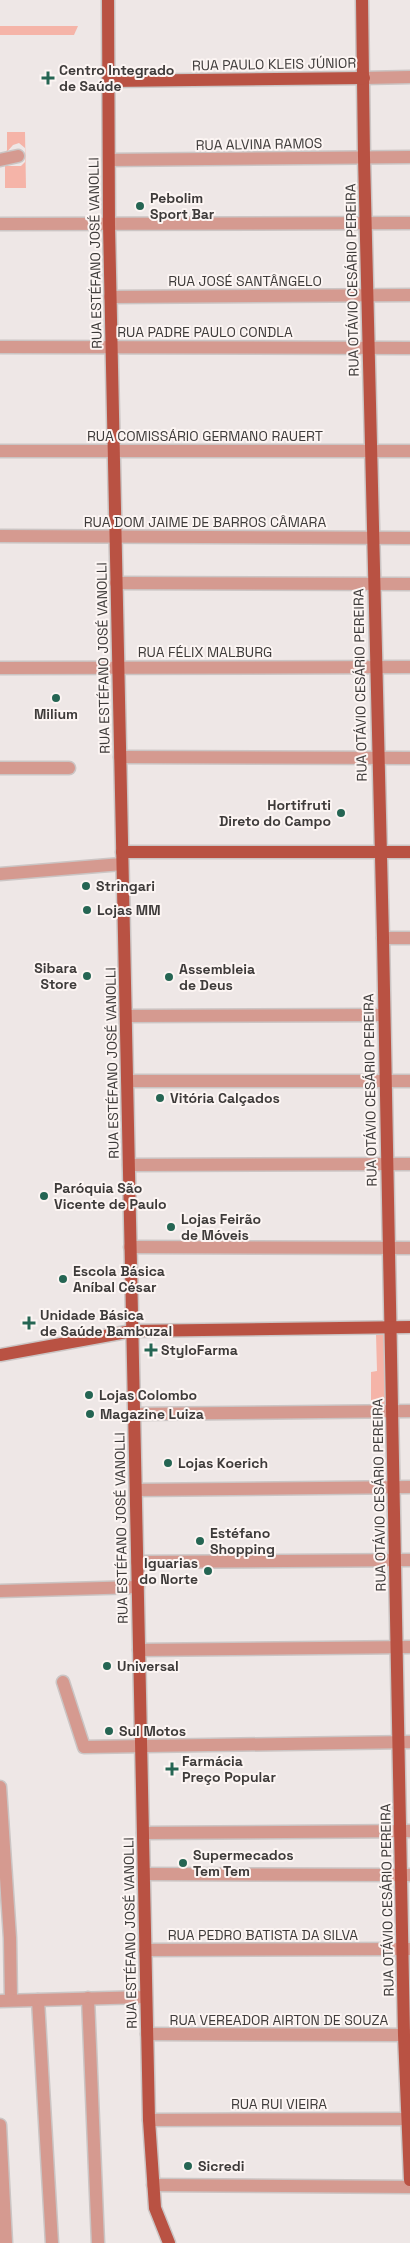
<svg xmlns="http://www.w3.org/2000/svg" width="410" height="2243" font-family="'Space Grotesk',sans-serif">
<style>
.green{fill:#f5b4a8}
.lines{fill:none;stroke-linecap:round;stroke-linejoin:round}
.minor-casing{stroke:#cbc5c4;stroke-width:15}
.major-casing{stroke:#cbc5c4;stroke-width:15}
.minor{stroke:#d59a90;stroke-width:12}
.major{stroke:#b95243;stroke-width:12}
.poi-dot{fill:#256553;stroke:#fcf5f3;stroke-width:2}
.labels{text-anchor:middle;stroke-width:4;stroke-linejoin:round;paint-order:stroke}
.street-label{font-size:14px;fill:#3e3b3a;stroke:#fcf5f3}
.poi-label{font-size:14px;font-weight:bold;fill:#3e3b3a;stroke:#fcf5f3;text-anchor:start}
</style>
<rect width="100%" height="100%" fill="#eee7e6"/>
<g class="green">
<polygon points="0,26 78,26 74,35 0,35"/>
<polygon points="7,132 25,132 26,188 5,188 5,166 21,166 25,162 25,148 19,143 13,145 5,154 7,150"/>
<polygon points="376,1334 384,1334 386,1405 371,1405 371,1372 377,1371"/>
</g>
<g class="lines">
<defs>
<g id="minor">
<polyline points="364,78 410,77"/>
<polyline points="0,160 18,156"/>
<polyline points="109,160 410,157"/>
<polyline points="0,224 410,223"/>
<polyline points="110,297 410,295"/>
<polyline points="0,347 410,348"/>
<polyline points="0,451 410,451"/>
<polyline points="0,536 410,538"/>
<polyline points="116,583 410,584"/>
<polyline points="0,668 410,667"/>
<polyline points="120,757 410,758"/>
<polyline points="0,768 69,768"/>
<polyline points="0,874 122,864"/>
<polyline points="383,938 410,938"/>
<polyline points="126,1016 384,1015"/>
<polyline points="127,1081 410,1081"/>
<polyline points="129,1165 410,1164"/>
<polyline points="130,1247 410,1248"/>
<polyline points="134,1414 410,1411"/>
<polyline points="136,1490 410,1487"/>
<polyline points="137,1562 410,1560"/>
<polyline points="0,1591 138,1587"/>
<polyline points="139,1650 410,1647"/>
<polyline points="63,1682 84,1747 410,1742"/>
<polyline points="0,1787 10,1938 11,2000"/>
<polyline points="143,1833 410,1831"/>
<polyline points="144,1874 410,1875"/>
<polyline points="145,1950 410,1949"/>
<polyline points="88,1998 98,2243"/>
<polyline points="38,2000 52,2243"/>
<polyline points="0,2001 146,1997"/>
<polyline points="147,2034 410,2035"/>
<polyline points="149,2120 410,2119"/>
<polyline points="0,2125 6,2243"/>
<polyline points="153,2185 410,2187"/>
</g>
<g id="major">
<polyline points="108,0 109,225 149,2120 155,2208 169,2243"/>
<polyline points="362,0 364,157 383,938 404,2035 410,2180"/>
<polyline points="109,81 364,78"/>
<polyline points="122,852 410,852"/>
<polyline points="0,1355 132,1331 410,1327"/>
</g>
</defs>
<use href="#minor" class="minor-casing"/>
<use href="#major" class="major-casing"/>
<use href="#minor" class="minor"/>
<use href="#major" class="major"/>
</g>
<g class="poi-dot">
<path d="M45.5 70.5h5v5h5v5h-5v5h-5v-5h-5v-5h5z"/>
<circle cx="140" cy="206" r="5"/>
<circle cx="56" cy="698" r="5"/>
<circle cx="341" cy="813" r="5"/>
<circle cx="86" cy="886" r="5"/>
<circle cx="87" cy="910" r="5"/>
<circle cx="87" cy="976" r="5"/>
<circle cx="169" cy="977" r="5"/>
<circle cx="160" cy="1098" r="5"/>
<circle cx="44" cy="1196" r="5"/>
<circle cx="171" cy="1227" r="5"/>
<circle cx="63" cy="1279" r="5"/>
<path d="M26.5 1315.5h5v5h5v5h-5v5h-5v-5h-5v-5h5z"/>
<path d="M148.5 1342.5h5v5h5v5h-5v5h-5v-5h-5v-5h5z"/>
<circle cx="89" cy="1395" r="5"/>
<circle cx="90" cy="1414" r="5"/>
<circle cx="168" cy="1463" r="5"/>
<circle cx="200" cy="1541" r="5"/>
<circle cx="208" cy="1571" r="5"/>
<circle cx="107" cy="1666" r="5"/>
<circle cx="109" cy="1731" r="5"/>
<path d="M169.5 1761.5h5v5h5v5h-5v5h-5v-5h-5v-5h5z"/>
<circle cx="183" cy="1863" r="5"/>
<circle cx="188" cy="2166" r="5"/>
</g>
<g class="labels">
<g class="street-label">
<text transform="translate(274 64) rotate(-1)" y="5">RUA PAULO KLEIS JÚNIOR</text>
<text transform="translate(259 144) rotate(-1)" y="5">RUA ALVINA RAMOS</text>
<text transform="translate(95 253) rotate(-91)" y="5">RUA ESTÉFANO JOSÉ VANOLLI</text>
<text transform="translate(352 280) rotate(-91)" y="5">RUA OTÁVIO CESÁRIO PEREIRA</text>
<text x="245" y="286">RUA JOSÉ SANTÂNGELO</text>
<text x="205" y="337">RUA PADRE PAULO CONDLA</text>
<text x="205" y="441">RUA COMISSÁRIO GERMANO RAUERT</text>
<text x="205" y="527">RUA DOM JAIME DE BARROS CÂMARA</text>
<text x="205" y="657">RUA FÉLIX MALBURG</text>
<text transform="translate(103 658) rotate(-91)" y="5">RUA ESTÉFANO JOSÉ VANOLLI</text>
<text transform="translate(360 685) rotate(-91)" y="5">RUA OTÁVIO CESÁRIO PEREIRA</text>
<text transform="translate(112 1063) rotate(-91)" y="5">RUA ESTÉFANO JOSÉ VANOLLI</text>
<text transform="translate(370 1090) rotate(-91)" y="5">RUA OTÁVIO CESÁRIO PEREIRA</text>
<text transform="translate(379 1495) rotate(-91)" y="5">RUA OTÁVIO CESÁRIO PEREIRA</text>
<text transform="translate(121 1528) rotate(-91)" y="5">RUA ESTÉFANO JOSÉ VANOLLI</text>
<text transform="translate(387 1900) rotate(-91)" y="5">RUA OTÁVIO CESÁRIO PEREIRA</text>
<text transform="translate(130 1933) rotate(-91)" y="5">RUA ESTÉFANO JOSÉ VANOLLI</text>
<text x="263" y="1940">RUA PEDRO BATISTA DA SILVA</text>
<text x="279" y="2025">RUA VEREADOR AIRTON DE SOUZA</text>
<text x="279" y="2109">RUA RUI VIEIRA</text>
</g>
<g class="poi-label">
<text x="59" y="75">Centro Integrado<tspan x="59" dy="16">de Saúde</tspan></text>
<text x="150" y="203">Pebolim<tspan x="150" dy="16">Sport Bar</tspan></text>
<text x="56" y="719" text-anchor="middle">Milium</text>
<text x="331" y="810" text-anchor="end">Hortifruti<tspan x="331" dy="16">Direto do Campo</tspan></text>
<text x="96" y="891">Stringari</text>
<text x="97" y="915">Lojas MM</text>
<text x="77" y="973" text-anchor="end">Sibara<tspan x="77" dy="16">Store</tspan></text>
<text x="179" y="974">Assembleia<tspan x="179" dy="16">de Deus</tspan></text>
<text x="170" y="1103">Vitória Calçados</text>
<text x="54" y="1193">Paróquia São<tspan x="54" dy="16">Vicente de Paulo</tspan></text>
<text x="181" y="1224">Lojas Feirão<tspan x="181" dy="16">de Móveis</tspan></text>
<text x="73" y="1276">Escola Básica<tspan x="73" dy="16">Aníbal César</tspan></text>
<text x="40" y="1320">Unidade Básica<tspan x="40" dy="16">de Saúde Bambuzal</tspan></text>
<text x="161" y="1355">StyloFarma</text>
<text x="99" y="1400">Lojas Colombo</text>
<text x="100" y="1419">Magazine Luiza</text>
<text x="178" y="1468">Lojas Koerich</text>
<text x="210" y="1538">Estéfano<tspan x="210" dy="16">Shopping</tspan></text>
<text x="198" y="1568" text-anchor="end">Iguarias<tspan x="198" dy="16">do Norte</tspan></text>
<text x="117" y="1671">Universal</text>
<text x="119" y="1736">Sul Motos</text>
<text x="182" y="1766">Farmácia<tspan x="182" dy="16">Preço Popular</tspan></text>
<text x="193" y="1860">Supermecados<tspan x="193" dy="16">Tem Tem</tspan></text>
<text x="198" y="2171">Sicredi</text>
</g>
</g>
</svg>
